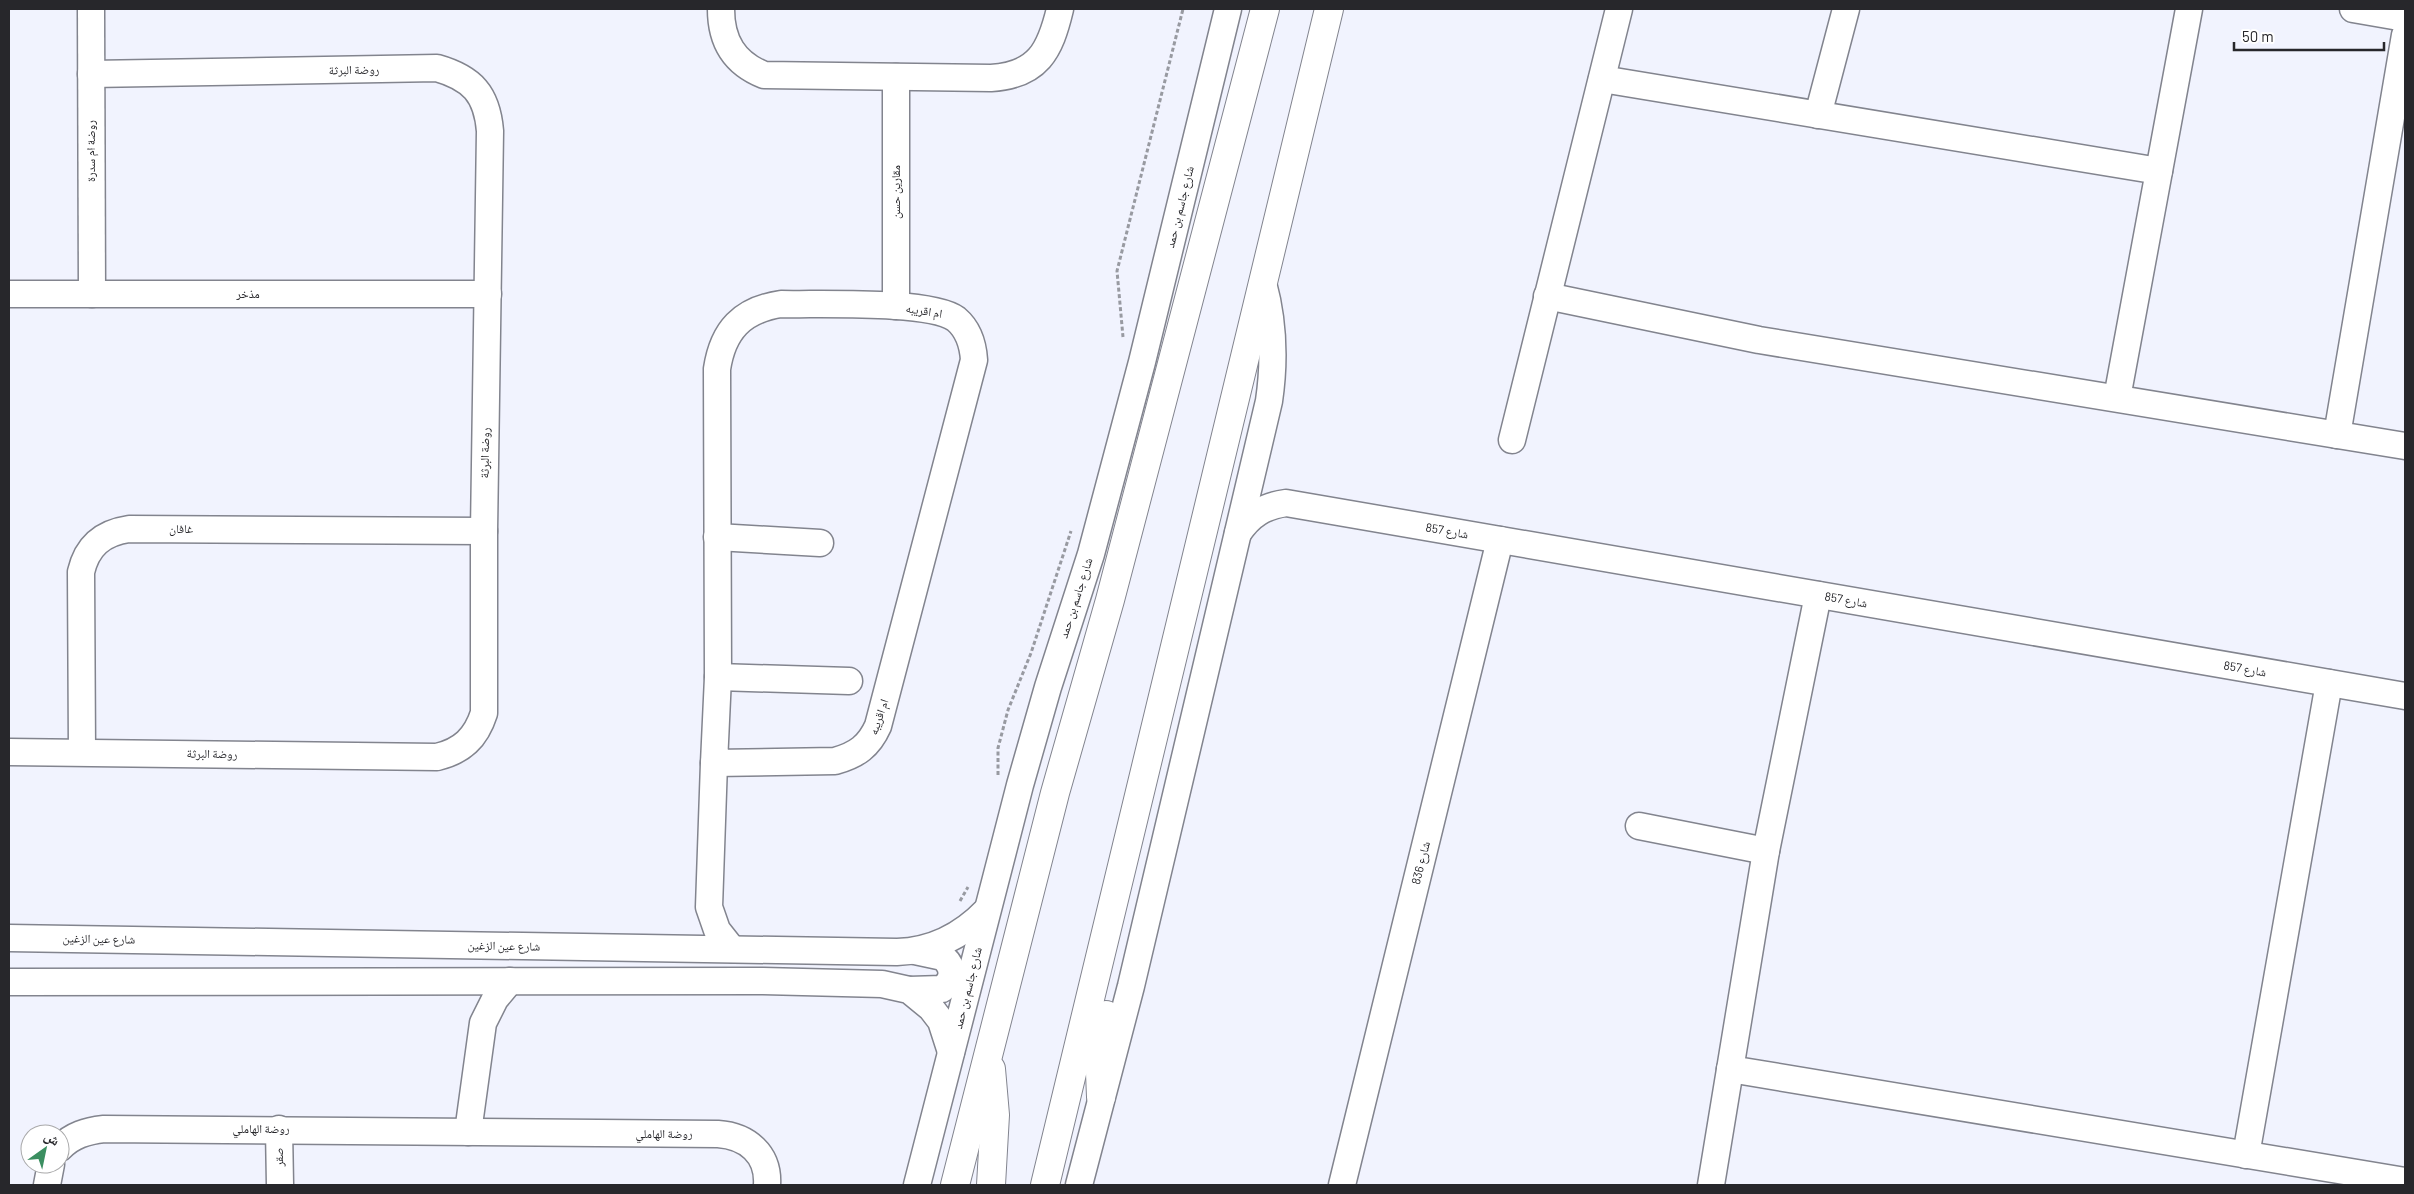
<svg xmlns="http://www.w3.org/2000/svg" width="2414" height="1194" font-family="Barlow,'Noto Naskh Arabic',sans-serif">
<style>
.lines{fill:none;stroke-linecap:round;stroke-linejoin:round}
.minor-casing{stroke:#82848e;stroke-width:29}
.major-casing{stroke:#82848e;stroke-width:30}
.path{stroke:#989aa1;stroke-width:3;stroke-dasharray:4 2.5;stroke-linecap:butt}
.minor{stroke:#fff;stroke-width:26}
.major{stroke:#fff;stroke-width:28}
.labels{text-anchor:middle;stroke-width:4.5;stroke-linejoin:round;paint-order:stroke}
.street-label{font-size:12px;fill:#27272b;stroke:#fff}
</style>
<rect width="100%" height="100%" fill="#f1f3fe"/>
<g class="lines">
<defs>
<g id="minor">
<polyline points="91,9 92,294"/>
<path d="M721 9C721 41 734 63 764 75L991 78C1038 75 1050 51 1060 9"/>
<polyline points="2353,9 2405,18"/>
<polyline points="1602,79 2159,171"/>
<polyline points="1818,115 1846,9"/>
<polyline points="9,294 488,294"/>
<polyline points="1547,296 1759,340 2405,446"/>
<path d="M781 304C818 305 930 300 956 319 969 330 973 344 974 360L878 726C869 746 857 755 835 761L714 763 718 677 717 369C723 330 742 310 781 304Z"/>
<polyline points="896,306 896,77"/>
<polyline points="2117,398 2189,9"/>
<polyline points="2337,435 2405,35"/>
<polyline points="1512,440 1619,9"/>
<path d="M1238 533C1250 515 1264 506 1286 503L2405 696"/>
<polyline points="717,537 820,543"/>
<polyline points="718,677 849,681"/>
<path d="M9 752 437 757C462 751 476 738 484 713V531L490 131C487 94 472 78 437 68L91 74"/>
<path d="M82 752 81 572C87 546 102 533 129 529L484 531"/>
<polyline points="714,763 709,907 717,930 732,949"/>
<polyline points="1639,826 1766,851"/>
<path d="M9 938 897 952C933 951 962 936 987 910"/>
<polyline points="9,982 763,981 882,984 909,990 931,1008 941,1021 951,1052"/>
<path d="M909 990 942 989C954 980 955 968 943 957L915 951"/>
<polyline points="1730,1069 2405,1181"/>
<polyline points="279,1129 280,1185"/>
<polyline points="468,1132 483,1023 495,999 510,981"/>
<path d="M60 1148C72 1135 87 1131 104 1129L718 1134C747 1136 769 1154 767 1185"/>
<polyline points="2246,1155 2329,683"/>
<polyline points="47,1185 51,1164"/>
<polyline points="917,1185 1020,785 1048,687 1091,554 1142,362 1228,9"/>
<path d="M1079 1185 1131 986 1269 401C1275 360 1274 323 1263 283"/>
<polyline points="1342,1185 1500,540"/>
<polyline points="1711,1185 1766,851 1818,595"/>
</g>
<g id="major">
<polyline points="991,1069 995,1115 991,1185"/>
<polyline points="1101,1097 1099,1048 1106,1015"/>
<polyline points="955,1185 1055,793 1110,600 1265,9"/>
<polyline points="1045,1185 1329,9"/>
</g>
</defs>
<use href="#minor" class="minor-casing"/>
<use href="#major" class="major-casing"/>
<g class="path">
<polyline points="1123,337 1117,271 1183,9"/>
<polyline points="998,775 998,748 1008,710 1031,653 1071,531"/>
<polyline points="960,901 968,887"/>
</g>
<use href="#minor" class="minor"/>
<use href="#major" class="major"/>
</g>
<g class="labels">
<g class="street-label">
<text transform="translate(354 70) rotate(-1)" y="4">روضة البرثة</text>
<text transform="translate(91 151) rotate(-90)" y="4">روضة ام سدرة</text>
<text transform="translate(896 192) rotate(-90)" y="4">مقارين حسن</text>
<text transform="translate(1180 207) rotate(-76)" y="4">شارع جاسم بن حمد</text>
<text x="248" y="298">مذخر</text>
<text transform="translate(924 311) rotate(9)" y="4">ام اقريبه</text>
<text transform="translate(485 453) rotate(-89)" y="4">روضة البرثة</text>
<text x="181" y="533">غافان</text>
<text transform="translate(1447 531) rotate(10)" y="4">شارع 857</text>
<text transform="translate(1076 598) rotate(-72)" y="4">شارع جاسم بن حمد</text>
<text transform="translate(1846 600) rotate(10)" y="4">شارع 857</text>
<text transform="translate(2245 669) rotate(10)" y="4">شارع 857</text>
<text transform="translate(879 717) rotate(-71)" y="4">ام اقريبه</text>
<text transform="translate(212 754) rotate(1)" y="4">روضة البرثة</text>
<text transform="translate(1421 863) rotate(-76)" y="4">شارع 836</text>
<text transform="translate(99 939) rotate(1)" y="4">شارع عين الزغين</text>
<text transform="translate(504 946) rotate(1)" y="4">شارع عين الزغين</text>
<text transform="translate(968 988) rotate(-76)" y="4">شارع جاسم بن حمد</text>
<text x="261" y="1133">روضة الهاملي</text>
<text x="664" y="1138">روضة الهاملي</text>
<text transform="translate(279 1157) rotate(-91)" y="4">صقر</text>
</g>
</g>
<rect width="2414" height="1194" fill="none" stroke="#27272b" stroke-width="20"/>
<g transform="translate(45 1149) rotate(33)"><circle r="24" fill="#ffffff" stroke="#a9a9aa"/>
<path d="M0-4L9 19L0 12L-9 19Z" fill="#3b8f61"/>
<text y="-8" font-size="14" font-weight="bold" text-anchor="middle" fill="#27272b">ش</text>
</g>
<path d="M2234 42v8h150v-8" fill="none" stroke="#27272b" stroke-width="2.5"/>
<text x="2242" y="42" font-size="15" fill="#27272b" stroke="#ffffff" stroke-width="4" paint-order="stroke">50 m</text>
</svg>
